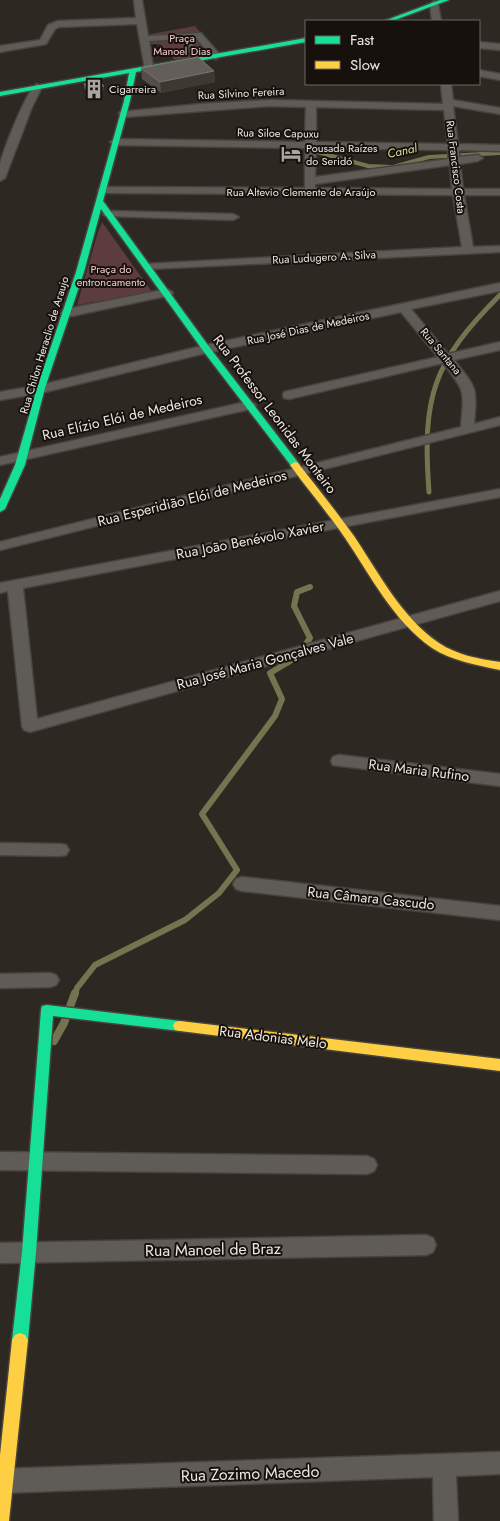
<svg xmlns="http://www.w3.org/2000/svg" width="500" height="1521" font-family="Jost,sans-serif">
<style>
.green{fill:#5c3c3c}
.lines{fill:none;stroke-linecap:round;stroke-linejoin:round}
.stream-far3{stroke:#767450;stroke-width:4}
.stream-far2{stroke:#767450;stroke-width:5}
.stream-far1{stroke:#767450;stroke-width:6}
.stream{stroke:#767450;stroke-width:8}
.street-casing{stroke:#48433d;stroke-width:3}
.fast-casing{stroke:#48433d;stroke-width:3}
.slow-casing{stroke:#48433d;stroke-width:3}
.street{fill:#5f5c57;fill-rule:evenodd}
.fast{fill:#16e098;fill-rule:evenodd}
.slow{fill:#ffcf43;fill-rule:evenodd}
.wall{fill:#544d49}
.shaded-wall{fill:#3e3833}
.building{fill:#645e5a;stroke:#7a736f}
.labels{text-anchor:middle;stroke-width:4;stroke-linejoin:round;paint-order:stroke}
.far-park-label{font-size:11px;fill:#f7c9ca;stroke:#16110d}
.far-poi-label{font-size:11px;fill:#efe6e0;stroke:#16110d;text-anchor:start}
.far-street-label{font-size:11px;fill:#efe6e0;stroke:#16110d}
.far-water-label{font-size:12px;font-style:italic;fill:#e1dd9a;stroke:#16110d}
.street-label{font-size:14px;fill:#efe6e0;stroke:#16110d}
.near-street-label{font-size:16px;fill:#efe6e0;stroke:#16110d}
</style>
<rect width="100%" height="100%" fill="#2e2822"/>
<g class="green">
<polygon points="195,26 217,53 176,61 159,44 147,44 151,34"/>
<polygon points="102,222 152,292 77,305 98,232"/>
</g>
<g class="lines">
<polyline class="stream-far3" points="310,150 368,166 393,167 429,157 500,153"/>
<path class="stream-far2" d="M429 492C422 397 432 363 500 295"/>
<polyline class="stream-far1" points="75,995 77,988 95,965 185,920 219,893 237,870 202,814 275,716 282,699 270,673 297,657 310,638 294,606 297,592 310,587"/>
<polyline class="stream" points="54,1041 64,1023 75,993"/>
<defs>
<g id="street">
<polygon points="134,0 142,0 148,36 201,33 221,56 216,59 213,58 196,38 188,39 204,59 199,62 196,61 179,39 149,41 153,67 148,70 145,69 137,24 59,27 55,29 46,44 0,52 0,46 40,40 48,25 58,21 136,18"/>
<polygon points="434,1 438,4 441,21 432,21 430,4"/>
<polygon points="479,42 500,44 500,50 479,48"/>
<polygon points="479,70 500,74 500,80 479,76"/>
<path d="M37 84 42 87 32 107 5 178 0 181C0 176 0 170 0 165 2 153 28 87 37 84Z"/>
<path d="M441 84H451L453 100 500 108V114L453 106 458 144 500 145V151L459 150V157L478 155 483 158 478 161 460 164 463 189H500V195H464L473 247 500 246V252L149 269 145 268 143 266 145 264 462 247 453 195 103 193 98 190 103 187 305 188V148L115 145 110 142 115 139 305 142 306 107 270 106 124 117 119 114 120 112 200 104 270 100 443 104ZM316 107 444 110 448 144 316 142ZM316 148 448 150 449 159 315 177ZM450 165 452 189 315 188V184Z"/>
<polygon points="109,211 233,214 239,217 233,220 105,216 103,214 105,212"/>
<path d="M500 283V291L411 309 448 354 500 342V350L454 360C477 389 477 386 474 424L500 417V425L0 550V542L461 427C464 390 466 392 443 363L289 399 284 398 283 395 284 392 438 357 401 312 206 353 41 393 0 400V392L41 385 206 345Z"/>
<polygon points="167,289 171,291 173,293 171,295 67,317 61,313 67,309"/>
<polygon points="250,401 256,405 255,408 0,465 0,457"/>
<polygon points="500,489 500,497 23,588 37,719 500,591 500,601 30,732 24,730 22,726 8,591 0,593 0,583"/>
<polygon points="339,755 500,774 500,786 333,765 331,761 333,757"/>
<polygon points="0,843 60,844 66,845 69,850 66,855 60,856 0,855"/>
<polygon points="242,877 500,906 500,920 242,891 236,889 233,884 236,879"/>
<polygon points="50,973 56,975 59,980 56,985 50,987 0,988 0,974"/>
<polygon points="0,1152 367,1156 374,1159 377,1165 374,1171 367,1174 0,1170"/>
<polygon points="426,1235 433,1238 436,1245 433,1252 426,1255 0,1263 0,1243"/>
<polygon points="500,1452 500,1474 456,1476 458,1521 434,1521 433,1477 0,1493 0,1469"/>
</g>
<g id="fast">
<polygon points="440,0 449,0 392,21 384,21"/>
<polygon points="306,38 306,42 136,72 130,101 103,201 210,348 300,465 298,467 292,467 204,352 101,209 84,272 45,388 25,465 5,509 0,512 0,499 15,465 37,388 76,272 124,101 129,73 0,96 0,92"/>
<polygon points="47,1005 180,1021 185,1022 187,1026 185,1030 180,1031 53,1016 36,1252 28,1340 25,1345 20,1347 15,1345 12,1340 22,1252 41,1010 42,1006"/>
</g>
<g id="slow">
<path d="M295 462 298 463C317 487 336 511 354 536 379 573 401 617 439 643 457 655 479 659 500 662V670C477 665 452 661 432 648 393 621 371 576 345 538 328 513 308 490 290 465Z"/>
<polygon points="180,1021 500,1059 500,1071 180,1031 175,1030 173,1026 175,1022"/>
<polygon points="20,1333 25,1335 28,1340 9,1521 0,1521 0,1455 12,1340 15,1335"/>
</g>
</defs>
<use href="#street" class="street-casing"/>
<use href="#fast" class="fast-casing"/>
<use href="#slow" class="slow-casing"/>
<use href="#street" class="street"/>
<use href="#fast" class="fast"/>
<use href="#slow" class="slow"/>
</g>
<g class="wall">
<polygon points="141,68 214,71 215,82 161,93 142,79"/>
<polygon points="84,84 104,90 88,92 84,88"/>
</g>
<g class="shaded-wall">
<polygon points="214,71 215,82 161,93 160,82"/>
<polygon points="104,86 104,90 88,92 88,88"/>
</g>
<g class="building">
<polygon points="198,57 214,71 160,82 141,68"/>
<polygon points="100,82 104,86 88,88 84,84"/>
</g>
<defs>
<symbol id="building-bare" viewBox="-9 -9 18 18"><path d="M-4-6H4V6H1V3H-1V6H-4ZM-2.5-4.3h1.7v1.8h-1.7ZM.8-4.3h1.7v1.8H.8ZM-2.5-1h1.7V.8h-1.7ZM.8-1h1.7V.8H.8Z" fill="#aba49e" stroke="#16110d" stroke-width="2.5" paint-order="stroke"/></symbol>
<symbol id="hotel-bare" viewBox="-9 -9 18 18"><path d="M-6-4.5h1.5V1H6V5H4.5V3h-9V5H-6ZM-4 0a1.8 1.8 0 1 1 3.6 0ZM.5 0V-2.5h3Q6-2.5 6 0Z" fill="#aba49e" stroke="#16110d" stroke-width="2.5" paint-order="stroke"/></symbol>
</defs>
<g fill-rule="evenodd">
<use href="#building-bare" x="80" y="75" width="28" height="28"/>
<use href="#hotel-bare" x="277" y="140" width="28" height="28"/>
</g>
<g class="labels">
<g class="far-park-label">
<text x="182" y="42">Praça<tspan x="182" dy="13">Manoel Dias</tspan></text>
<text x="111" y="273">Praça do<tspan x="111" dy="13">entroncamento</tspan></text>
</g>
<g class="far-poi-label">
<text x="109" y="93">Cigarreira</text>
<text x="306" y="152">Pousada Raízes<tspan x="306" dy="13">do Seridó</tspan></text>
</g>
<g class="far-street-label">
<text transform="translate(241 93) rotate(-3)" y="4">Rua Silvino Fereira</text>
<text transform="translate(278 133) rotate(1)" y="4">Rua Siloe Capuxu</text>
<text transform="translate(456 167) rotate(83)" y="4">Rua Francisco Costa</text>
<text x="301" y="196">Rua Altevio Clemente de Araújo</text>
<text transform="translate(324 257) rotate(-3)" y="4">Rua Ludugero A. Silva</text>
<text transform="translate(308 328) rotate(-12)" y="4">Rua José Dias de Medeiros</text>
<text transform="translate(44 345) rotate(-73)" y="4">Rua Chilon Heraclio de Araujo</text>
<text transform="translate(441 351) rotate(50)" y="4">Rua Santana</text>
</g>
<g class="far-water-label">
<text transform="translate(402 151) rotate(-12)" y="4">Canal</text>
</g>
<g class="street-label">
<text transform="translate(275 414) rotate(53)" y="5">Rua Professor Leonidas Monteiro</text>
<text transform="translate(122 417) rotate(-13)" y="5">Rua Elízio Elói de Medeiros</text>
<text transform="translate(192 498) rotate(-14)" y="5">Rua Esperidião Elói de Medeiros</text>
<text transform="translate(250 540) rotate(-11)" y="5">Rua João Benévolo Xavier</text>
<text transform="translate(265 661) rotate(-15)" y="5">Rua José Maria Gonçalves Vale</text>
<text transform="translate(419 770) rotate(7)" y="5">Rua Maria Rufino</text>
<text transform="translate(371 898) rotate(6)" y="5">Rua Câmara Cascudo</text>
<text transform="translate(273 1037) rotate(7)" y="5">Rua Adonias Melo</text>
</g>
<g class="near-street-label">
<text transform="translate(213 1249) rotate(-1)" y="6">Rua Manoel de Braz</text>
<text transform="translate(250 1473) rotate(-2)" y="6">Rua Zozimo Macedo</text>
</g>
</g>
<rect x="305" y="20" width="175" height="65" fill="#16110d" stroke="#6d6661"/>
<rect x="315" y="36" width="25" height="8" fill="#16e098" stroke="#6d6661"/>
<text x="350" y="45" font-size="15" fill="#efe6e0">Fast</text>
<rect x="315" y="61" width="25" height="8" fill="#ffcf43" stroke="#6d6661"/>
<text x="350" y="70" font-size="15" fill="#efe6e0">Slow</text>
</svg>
